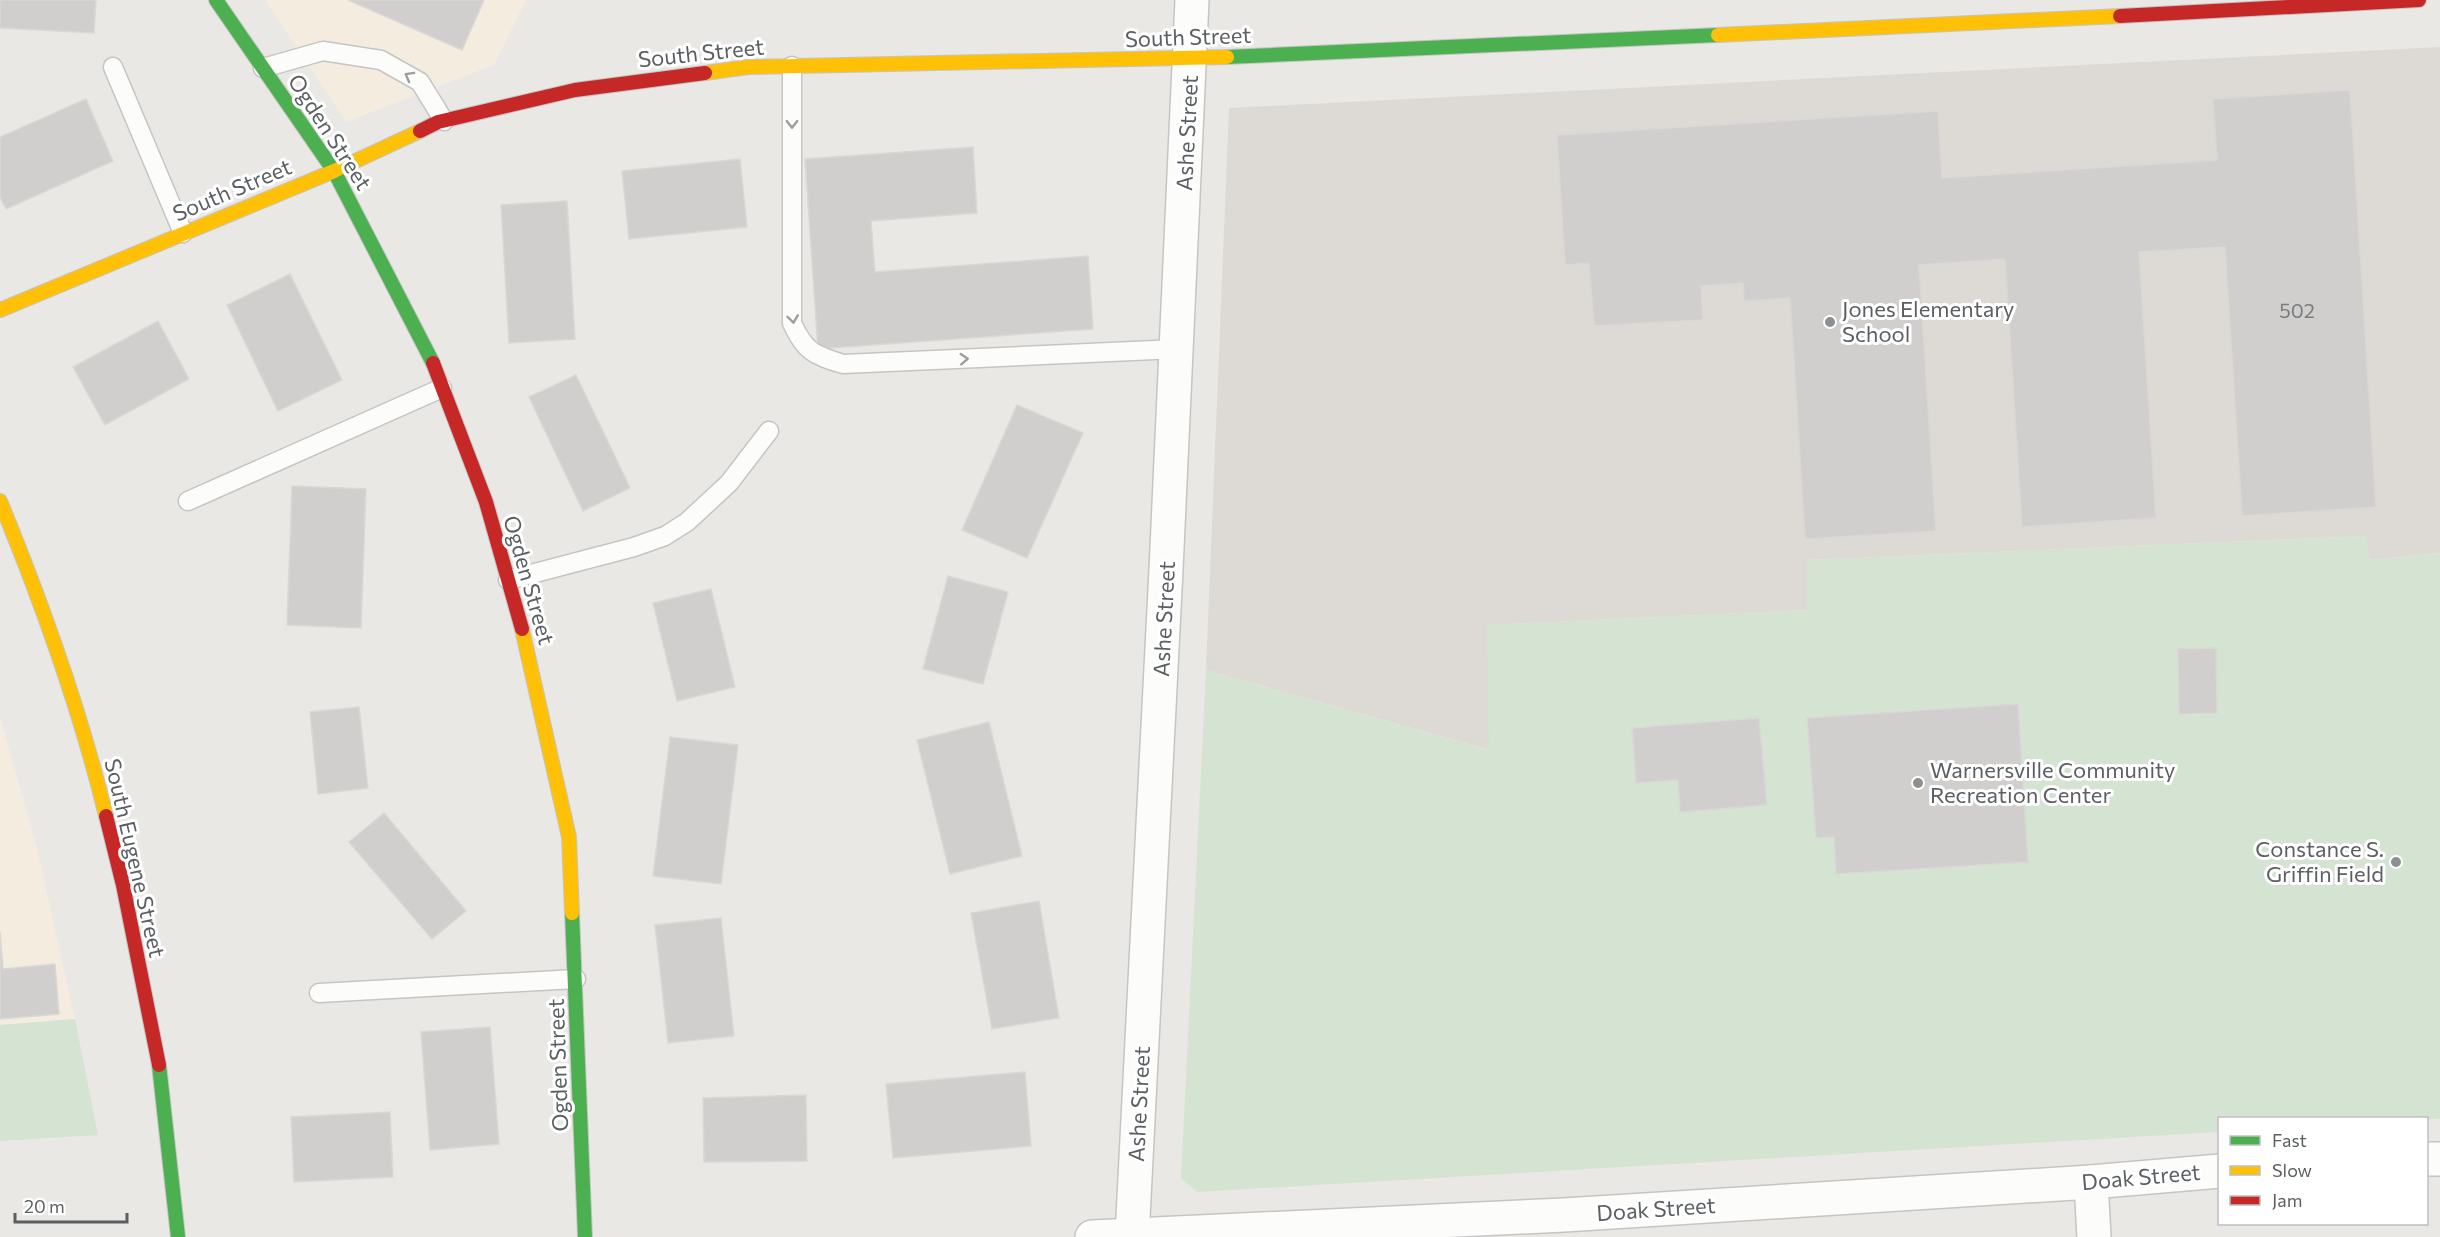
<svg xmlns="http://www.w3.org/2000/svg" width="2440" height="1237" font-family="Commissioner,sans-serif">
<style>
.commercial{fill:#f3ecdf}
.education{fill:#dddad5}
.green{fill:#d5e4d2}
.building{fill:#d1cfce;stroke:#d9d8d4;stroke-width:1.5}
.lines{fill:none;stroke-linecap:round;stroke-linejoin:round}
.lane-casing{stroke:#c4c5c5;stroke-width:21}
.street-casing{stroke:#c4c5c5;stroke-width:36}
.fast-casing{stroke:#c4c5c4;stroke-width:16}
.slow-casing{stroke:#c4c5c4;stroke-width:16}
.jam-casing{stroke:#c4c5c4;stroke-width:16}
.lane{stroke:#fcfcfb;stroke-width:18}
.street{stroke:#fcfcfb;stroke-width:33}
.fast{stroke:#4caf50;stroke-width:14}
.slow{stroke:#ffc107;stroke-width:14}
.jam{stroke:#c62828;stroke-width:14}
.oneway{stroke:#9b9e9f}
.poi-dot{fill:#8d8f90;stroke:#fff;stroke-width:2}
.labels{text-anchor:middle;stroke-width:6;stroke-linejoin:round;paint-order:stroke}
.number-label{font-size:20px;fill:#7a7c7e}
.street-label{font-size:22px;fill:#5b5f62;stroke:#fff}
.poi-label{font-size:22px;fill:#5b5f62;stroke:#fff;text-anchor:start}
</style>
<rect width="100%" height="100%" fill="#eae8e5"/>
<g class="commercial">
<polygon points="265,0 526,0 494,65 346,122"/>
<polygon points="0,716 37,848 75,1019 0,1025"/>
</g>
<polygon class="education" points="2440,47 2440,553 2369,560 2365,536 1807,560 1807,610 1488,625 1490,750 1206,670 1229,108"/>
<g class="green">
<polygon points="2366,536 2370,560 2440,553 2440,1119 2220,1118 2219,1132 1197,1192 1181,1178 1206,670 1489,750 1487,625 1807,610 1807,560"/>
<polygon points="75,1019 98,1135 0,1141 0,1025"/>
</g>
<g class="building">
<polygon points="0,0 96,0 94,33 0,28"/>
<polygon points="348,0 484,0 462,50"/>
<polygon points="2350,90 2376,507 2242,516 2225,247 2139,252 2156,518 2022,527 2005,259 1919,265 1936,531 1805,539 1790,298 1744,301 1743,283 1701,286 1703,320 1594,326 1589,263 1565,265 1557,135 1938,111 1942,178 2217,160 2213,99"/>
<polygon points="86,99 113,161 6,209 0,197 0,137"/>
<polygon points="973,147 977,213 871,221 875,272 1088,256 1093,329 818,349 805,159"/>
<polygon points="740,159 747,227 629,239 622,171"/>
<polygon points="567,201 575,339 509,343 501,205"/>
<polygon points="290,274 342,380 278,411 227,305"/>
<polygon points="158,321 189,379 105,425 73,367"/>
<polygon points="576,375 630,488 583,511 529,397"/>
<polygon points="1017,405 1083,433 1027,558 962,530"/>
<polygon points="292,486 366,489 361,628 287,625"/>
<polygon points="948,576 1008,592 983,684 923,669"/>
<polygon points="711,589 735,687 677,701 653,603"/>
<polygon points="2216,648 2217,713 2179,714 2178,649"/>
<polygon points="2018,704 2028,862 1836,874 1834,837 1816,838 1807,718"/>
<polygon points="359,707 368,788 318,794 310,712"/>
<polygon points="1759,718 1767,805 1680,812 1678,780 1636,783 1632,728"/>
<polygon points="989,722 1022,856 950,874 917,740"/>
<polygon points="670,737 738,745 721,884 653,876"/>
<polygon points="384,813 466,911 432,939 349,842"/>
<polygon points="1039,901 1059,1018 992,1029 971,913"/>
<polygon points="721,918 734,1036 668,1043 655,925"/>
<polygon points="0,932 3,969 55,964 59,1014 0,1019"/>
<polygon points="490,1027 499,1144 430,1150 421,1032"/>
<polygon points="1025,1072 1031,1146 893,1158 886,1084"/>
<polygon points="806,1095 807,1161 704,1162 703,1098"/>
<polygon points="390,1112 393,1177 294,1182 291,1117"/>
</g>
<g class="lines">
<defs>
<g id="lane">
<path d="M792 66V323C805 352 814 355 843 364L1177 349"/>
<polyline points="113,67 183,233"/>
<polyline points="263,68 323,51 381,60 420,82 444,121"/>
<polyline points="188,501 442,388"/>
<polyline points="508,580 634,547 665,536 687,522 729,483 769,431"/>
<polyline points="319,993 576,979"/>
</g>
<g id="street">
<polyline points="2426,1159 2440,1159"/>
<polyline points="2091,1182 2094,1237"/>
<polyline points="1092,1237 1564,1215 2091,1182 2220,1171"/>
<polyline points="1132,1237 1166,570 1192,0"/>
</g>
<g id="fast">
<polyline points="216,0 334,171 433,363"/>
<polyline points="1227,57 1718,35"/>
<polyline points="572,913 585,1237"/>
<polyline points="159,1065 178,1237"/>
</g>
<g id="slow">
<polyline points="1718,35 2120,16"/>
<polyline points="705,73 748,67 1227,57"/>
<polyline points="0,310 334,171 420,131"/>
<path d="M0 501C42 603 80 709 106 816"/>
<polyline points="522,629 569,837 572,913"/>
</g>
<g id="jam">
<polyline points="2120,16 2419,0"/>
<polyline points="420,131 438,122 575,90 705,73"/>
<polyline points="433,363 486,502 522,629"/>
<polyline points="106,816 123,885 159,1065"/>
</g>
</defs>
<use href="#lane" class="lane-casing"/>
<use href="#street" class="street-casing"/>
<use href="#fast" class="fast-casing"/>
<use href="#slow" class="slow-casing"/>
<use href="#jam" class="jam-casing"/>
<use href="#lane" class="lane"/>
<use href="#street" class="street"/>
<use href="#fast" class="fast"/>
<use href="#slow" class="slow"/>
<use href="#jam" class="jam"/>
</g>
<defs><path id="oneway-chevron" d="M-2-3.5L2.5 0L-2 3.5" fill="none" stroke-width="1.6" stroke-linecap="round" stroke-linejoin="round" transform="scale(1.5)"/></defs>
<g class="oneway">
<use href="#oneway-chevron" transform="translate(409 76) rotate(-151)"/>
<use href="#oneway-chevron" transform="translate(792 124) rotate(90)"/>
<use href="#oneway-chevron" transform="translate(793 319) rotate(82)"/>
<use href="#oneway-chevron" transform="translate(964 359) rotate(-3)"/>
</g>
<g class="poi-dot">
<circle cx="1830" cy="322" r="6"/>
<circle cx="1918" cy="783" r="6"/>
<circle cx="2396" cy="862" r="6"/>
</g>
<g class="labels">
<g class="number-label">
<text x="2297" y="318">502</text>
</g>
<g class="street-label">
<text transform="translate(1188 37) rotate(-2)" y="8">South Street</text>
<text transform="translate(701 53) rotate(-6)" y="8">South Street</text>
<text transform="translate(330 132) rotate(57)" y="8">Ogden Street</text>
<text transform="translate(1187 133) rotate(-87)" y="8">Ashe Street</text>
<text transform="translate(232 190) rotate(-23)" y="8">South Street</text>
<text transform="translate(529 580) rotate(74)" y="8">Ogden Street</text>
<text transform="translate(1164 619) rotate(-87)" y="8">Ashe Street</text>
<text transform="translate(135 858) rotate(77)" y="8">South Eugene Street</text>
<text transform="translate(558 1065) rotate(-92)" y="8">Ogden Street</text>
<text transform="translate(1139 1104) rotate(-87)" y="8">Ashe Street</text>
<text transform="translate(2141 1177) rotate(-5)" y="8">Doak Street</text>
<text transform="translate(1656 1209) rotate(-4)" y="8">Doak Street</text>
</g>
<g class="poi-label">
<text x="1842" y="317">Jones Elementary<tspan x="1842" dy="25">School</tspan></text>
<text x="1930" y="778">Warnersville Community<tspan x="1930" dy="25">Recreation Center</tspan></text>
<text x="2384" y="857" text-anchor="end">Constance S.<tspan x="2384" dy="25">Griffin Field</tspan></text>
</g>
</g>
<rect x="2218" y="1117" width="210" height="108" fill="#ffffff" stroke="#bdbfc0" stroke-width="1.5"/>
<rect x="2230" y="1136" width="30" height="9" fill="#4caf50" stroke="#bdbfc0" stroke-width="1.5"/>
<text x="2272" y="1147" font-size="18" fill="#5b5f62">Fast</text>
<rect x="2230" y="1166" width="30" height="9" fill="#ffc107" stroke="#bdbfc0" stroke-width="1.5"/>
<text x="2272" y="1177" font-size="18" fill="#5b5f62">Slow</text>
<rect x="2230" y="1196" width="30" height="9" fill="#c62828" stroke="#bdbfc0" stroke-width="1.5"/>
<text x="2272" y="1207" font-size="18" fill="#5b5f62">Jam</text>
<path d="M15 1213v9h112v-9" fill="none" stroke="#5b5f62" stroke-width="3"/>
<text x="24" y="1213" font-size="18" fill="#5b5f62" stroke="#ffffff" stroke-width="4.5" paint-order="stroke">20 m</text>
</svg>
